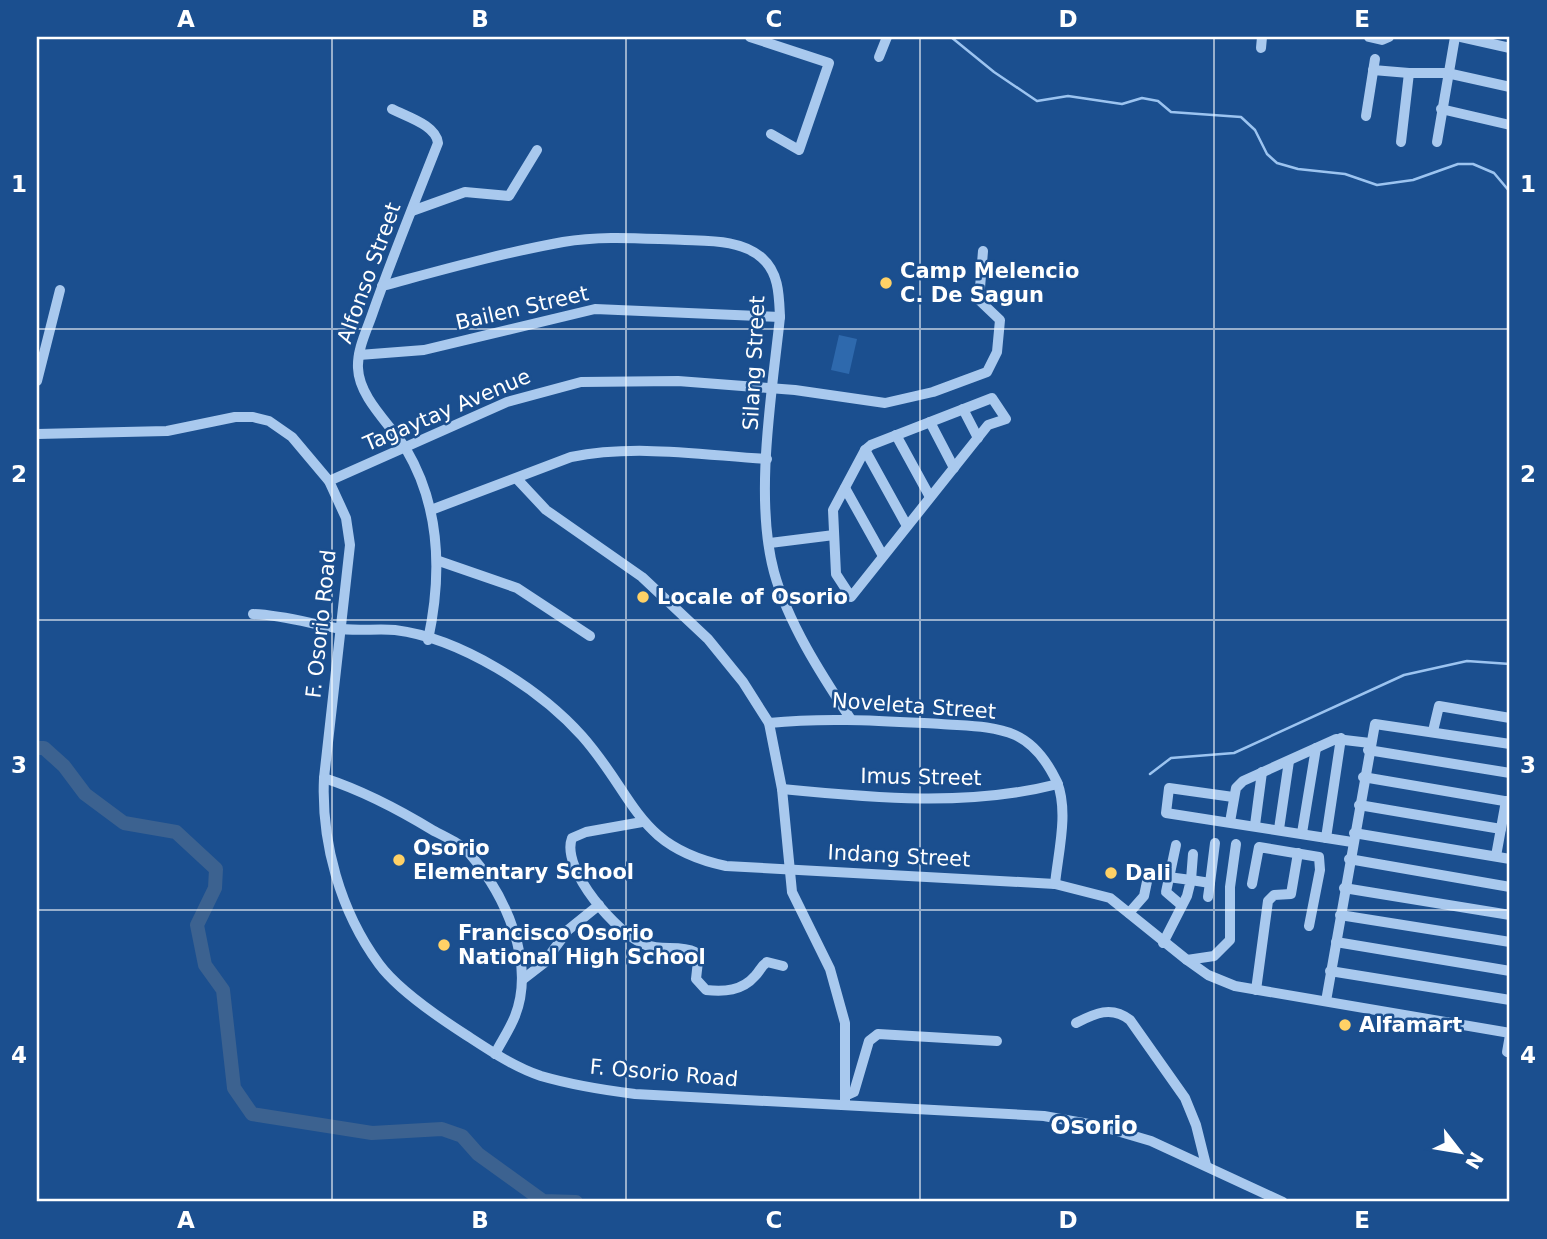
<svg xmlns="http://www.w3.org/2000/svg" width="1547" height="1239" font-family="'DejaVu Sans',sans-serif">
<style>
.green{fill:#2e69ad}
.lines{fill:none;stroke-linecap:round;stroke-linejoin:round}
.stream{stroke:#9cc4f0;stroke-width:2.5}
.river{stroke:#3c6290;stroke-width:14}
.minor{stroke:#a9c9ee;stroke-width:10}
.grid{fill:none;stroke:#fff;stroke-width:2;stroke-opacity:0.55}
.poi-dot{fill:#ffd166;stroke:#1b4f8f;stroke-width:2.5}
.labels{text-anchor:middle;stroke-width:5;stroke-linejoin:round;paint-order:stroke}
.poi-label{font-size:21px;font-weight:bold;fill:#fff;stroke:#1b4f8f;text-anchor:start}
.street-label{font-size:21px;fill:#fff;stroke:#1b4f8f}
.quarter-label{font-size:24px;font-weight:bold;fill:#fff;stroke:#1b4f8f}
.neatline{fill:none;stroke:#fff;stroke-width:2.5}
.grid-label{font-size:23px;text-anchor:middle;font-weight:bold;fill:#fff}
</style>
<rect width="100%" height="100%" fill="#1b4f8f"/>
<polygon class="green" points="839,335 857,339 849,374 831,370"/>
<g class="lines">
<g class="stream">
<polyline points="951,37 994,72 1037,101 1068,96 1122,104 1142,98 1158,101 1171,112 1241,117 1255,130 1267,154 1277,163 1298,169 1345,174 1377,185 1413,180 1458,164 1473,164 1494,173 1510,192"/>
<polyline points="1150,774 1171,758 1234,753 1404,675 1467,661 1510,664"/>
</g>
<polyline class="river" points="37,748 44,748 64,766 85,794 124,823 176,832 216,869 215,888 197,925 205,965 223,990 234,1088 252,1114 372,1133 442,1129 462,1136 478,1154 543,1201 576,1202"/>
<g class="minor">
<polyline points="750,37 829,63 799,150 771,134"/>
<polyline points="1369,37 1382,40 1389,37"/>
<polyline points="1461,37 1510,48"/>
<polyline points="1261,48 1262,37"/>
<polyline points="879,57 887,37"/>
<polyline points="1373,70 1409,73"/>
<path d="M392 109C407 117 436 125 438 143 416 199 393 255 373 312 367 330 357 349 358 368 359 398 391 425 406 449 441 508 442 575 428 640"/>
<polyline points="1441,109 1510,125"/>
<polyline points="1366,116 1375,59"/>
<polyline points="1401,142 1409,73 1447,73 1510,87"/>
<polyline points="1437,142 1455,37"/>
<polyline points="412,211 465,192 509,196 537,150"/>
<path d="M382 286C442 270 502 253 563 242 604 235 645 239 685 240 710 241 742 240 762 258 779 273 779 295 780 317 772 393 754 498 774 572 788 623 821 674 850 718"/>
<polyline points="359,355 424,350 595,309 780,317"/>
<polyline points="37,381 60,290"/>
<polygon points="992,398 1006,419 988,425 851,597 836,574 833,510 865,450 871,445"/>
<polyline points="963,409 978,438"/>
<polyline points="930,422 954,468"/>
<path d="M37 434 167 431 235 417H253L269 421 292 437 329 481 346 518 350 545 324 778C321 842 340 911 379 964 398 990 438 1017 466 1035 489 1050 514 1067 541 1076 572 1085 603 1090 635 1094L1044 1116 1100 1126 1151 1141 1283 1202"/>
<polyline points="896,435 930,497"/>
<polyline points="865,450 907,526"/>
<polyline points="517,479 546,510 642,577 708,639 743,682 769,723 782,789 792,892 830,969 845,1023 845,1105"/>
<polyline points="329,481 507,402 581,382 678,381 795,390 885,403 933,392 987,372 997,352 1000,320 979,300 983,251"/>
<polyline points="845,488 883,556"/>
<path d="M431 510 571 457C635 444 702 455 767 459"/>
<polyline points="770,543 834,535"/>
<polyline points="439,561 517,588 590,636"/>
<path d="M253 614C282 615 308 623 336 628 355 632 376 628 395 630 460 638 539 688 582 736 636 797 636 847 726 866L1055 884 1110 898 1187 960 1208 975 1235 986 1510 1033"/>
<path d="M769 723C827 717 883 721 941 724 965 726 992 725 1015 735 1035 744 1048 763 1057 782 1069 812 1058 853 1055 884"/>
<polyline points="1433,731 1439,706 1510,718"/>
<polyline points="1368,750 1510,773"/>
<polyline points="1363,777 1510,802"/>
<path d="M324 778C364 791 398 809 434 831 446 837 461 844 470 854 505 895 536 962 515 1016 510 1029 501 1042 495 1054"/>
<path d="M782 789C874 798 968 807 1058 784"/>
<polyline points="1233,797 1169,788 1166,813 1352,842"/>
<polyline points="1359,805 1501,829"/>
<path d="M642 822 586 832 572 838C560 869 618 935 646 945 661 951 680 945 695 952L698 961 696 979 706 990C724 992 742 991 755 976 760 971 761 966 767 962L783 966"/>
<polyline points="1230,822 1236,788 1243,781 1336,739 1370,743"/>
<polyline points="1255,825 1262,772"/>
<polyline points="1279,829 1289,761"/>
<polyline points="1302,833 1316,748"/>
<polyline points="1354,833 1510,859"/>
<polyline points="1326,838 1341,738"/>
<polyline points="1176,845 1166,892 1180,904"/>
<polyline points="1193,854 1191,880 1210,883 1215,843"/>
<polyline points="1496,856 1506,801"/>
<polyline points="1349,859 1510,887"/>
<polyline points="1252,884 1259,847 1319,857 1320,870 1309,926"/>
<polyline points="1344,888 1510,915"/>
<polyline points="1208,897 1210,883"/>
<polyline points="1129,913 1144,896 1149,872"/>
<polyline points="1340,915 1510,942"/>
<polyline points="1336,942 1510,971"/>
<polyline points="1163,943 1187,896 1191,880 1168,877"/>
<polyline points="1187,960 1214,956 1230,940 1230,887 1236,844"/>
<polyline points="1330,971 1510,1000"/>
<polyline points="522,980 544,963 568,930 599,905"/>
<polyline points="1256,990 1268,901 1274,895 1291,894 1298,853"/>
<polyline points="1326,1001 1375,724 1510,744"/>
<path d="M1076 1023C1094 1014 1111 1005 1130 1020L1185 1098 1196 1125 1206 1165"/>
<polyline points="1507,1052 1510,1035"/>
<polyline points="845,1096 854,1092 869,1041 878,1034 997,1041"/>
</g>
</g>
<path class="grid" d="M332 37V1202M626 37V1202M920 37V1202M1214 37V1202M37 329H1510M37 620H1510M37 910H1510"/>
<g class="poi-dot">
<circle cx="886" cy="283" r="7"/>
<circle cx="643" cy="597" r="7"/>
<circle cx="399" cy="860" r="7"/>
<circle cx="1111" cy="873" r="7"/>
<circle cx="444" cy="945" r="7"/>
<circle cx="1345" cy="1025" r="7"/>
</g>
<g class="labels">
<g class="poi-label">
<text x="900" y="278">Camp Melencio<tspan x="900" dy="24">C. De Sagun</tspan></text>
<text x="657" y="604">Locale of Osorio</text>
<text x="413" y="855">Osorio<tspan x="413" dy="24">Elementary School</tspan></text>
<text x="1125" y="880">Dali</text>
<text x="458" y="940">Francisco Osorio<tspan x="458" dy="24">National High School</tspan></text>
<text x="1359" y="1032">Alfamart</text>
</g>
<g class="street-label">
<text transform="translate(369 273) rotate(-70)" y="7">Alfonso Street</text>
<text transform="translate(522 308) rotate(-13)" y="7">Bailen Street</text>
<text transform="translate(754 363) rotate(-87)" y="7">Silang Street</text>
<text transform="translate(447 410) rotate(-23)" y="7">Tagaytay Avenue</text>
<text transform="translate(321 624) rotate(-84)" y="7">F. Osorio Road</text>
<text transform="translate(914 706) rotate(4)" y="7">Noveleta Street</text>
<text transform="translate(921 777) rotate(1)" y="7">Imus Street</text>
<text transform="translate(899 856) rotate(3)" y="7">Indang Street</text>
<text transform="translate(664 1073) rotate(5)" y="7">F. Osorio Road</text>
</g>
<g class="quarter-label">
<text x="1094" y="1134">Osorio</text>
</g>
</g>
<rect width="1547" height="1239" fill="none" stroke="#1b4f8f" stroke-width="77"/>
<g transform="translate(1460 1152) rotate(121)" stroke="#1b4f8f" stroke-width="5" paint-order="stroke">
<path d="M0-5L12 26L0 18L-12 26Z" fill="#ffffff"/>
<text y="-10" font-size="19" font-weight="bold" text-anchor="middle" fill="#ffffff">N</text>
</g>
<rect x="38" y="38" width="1470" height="1162" class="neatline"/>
<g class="grid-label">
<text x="186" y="27">A</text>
<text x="480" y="27">B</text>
<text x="774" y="27">C</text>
<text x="1068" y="27">D</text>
<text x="1362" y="27">E</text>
<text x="19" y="192">1</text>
<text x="1528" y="192">1</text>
<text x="19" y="482">2</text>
<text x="1528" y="482">2</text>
<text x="19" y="773">3</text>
<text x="1528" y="773">3</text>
<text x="19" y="1063">4</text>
<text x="1528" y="1063">4</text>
<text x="186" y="1228">A</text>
<text x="480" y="1228">B</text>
<text x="774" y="1228">C</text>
<text x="1068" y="1228">D</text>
<text x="1362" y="1228">E</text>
</g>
</svg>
